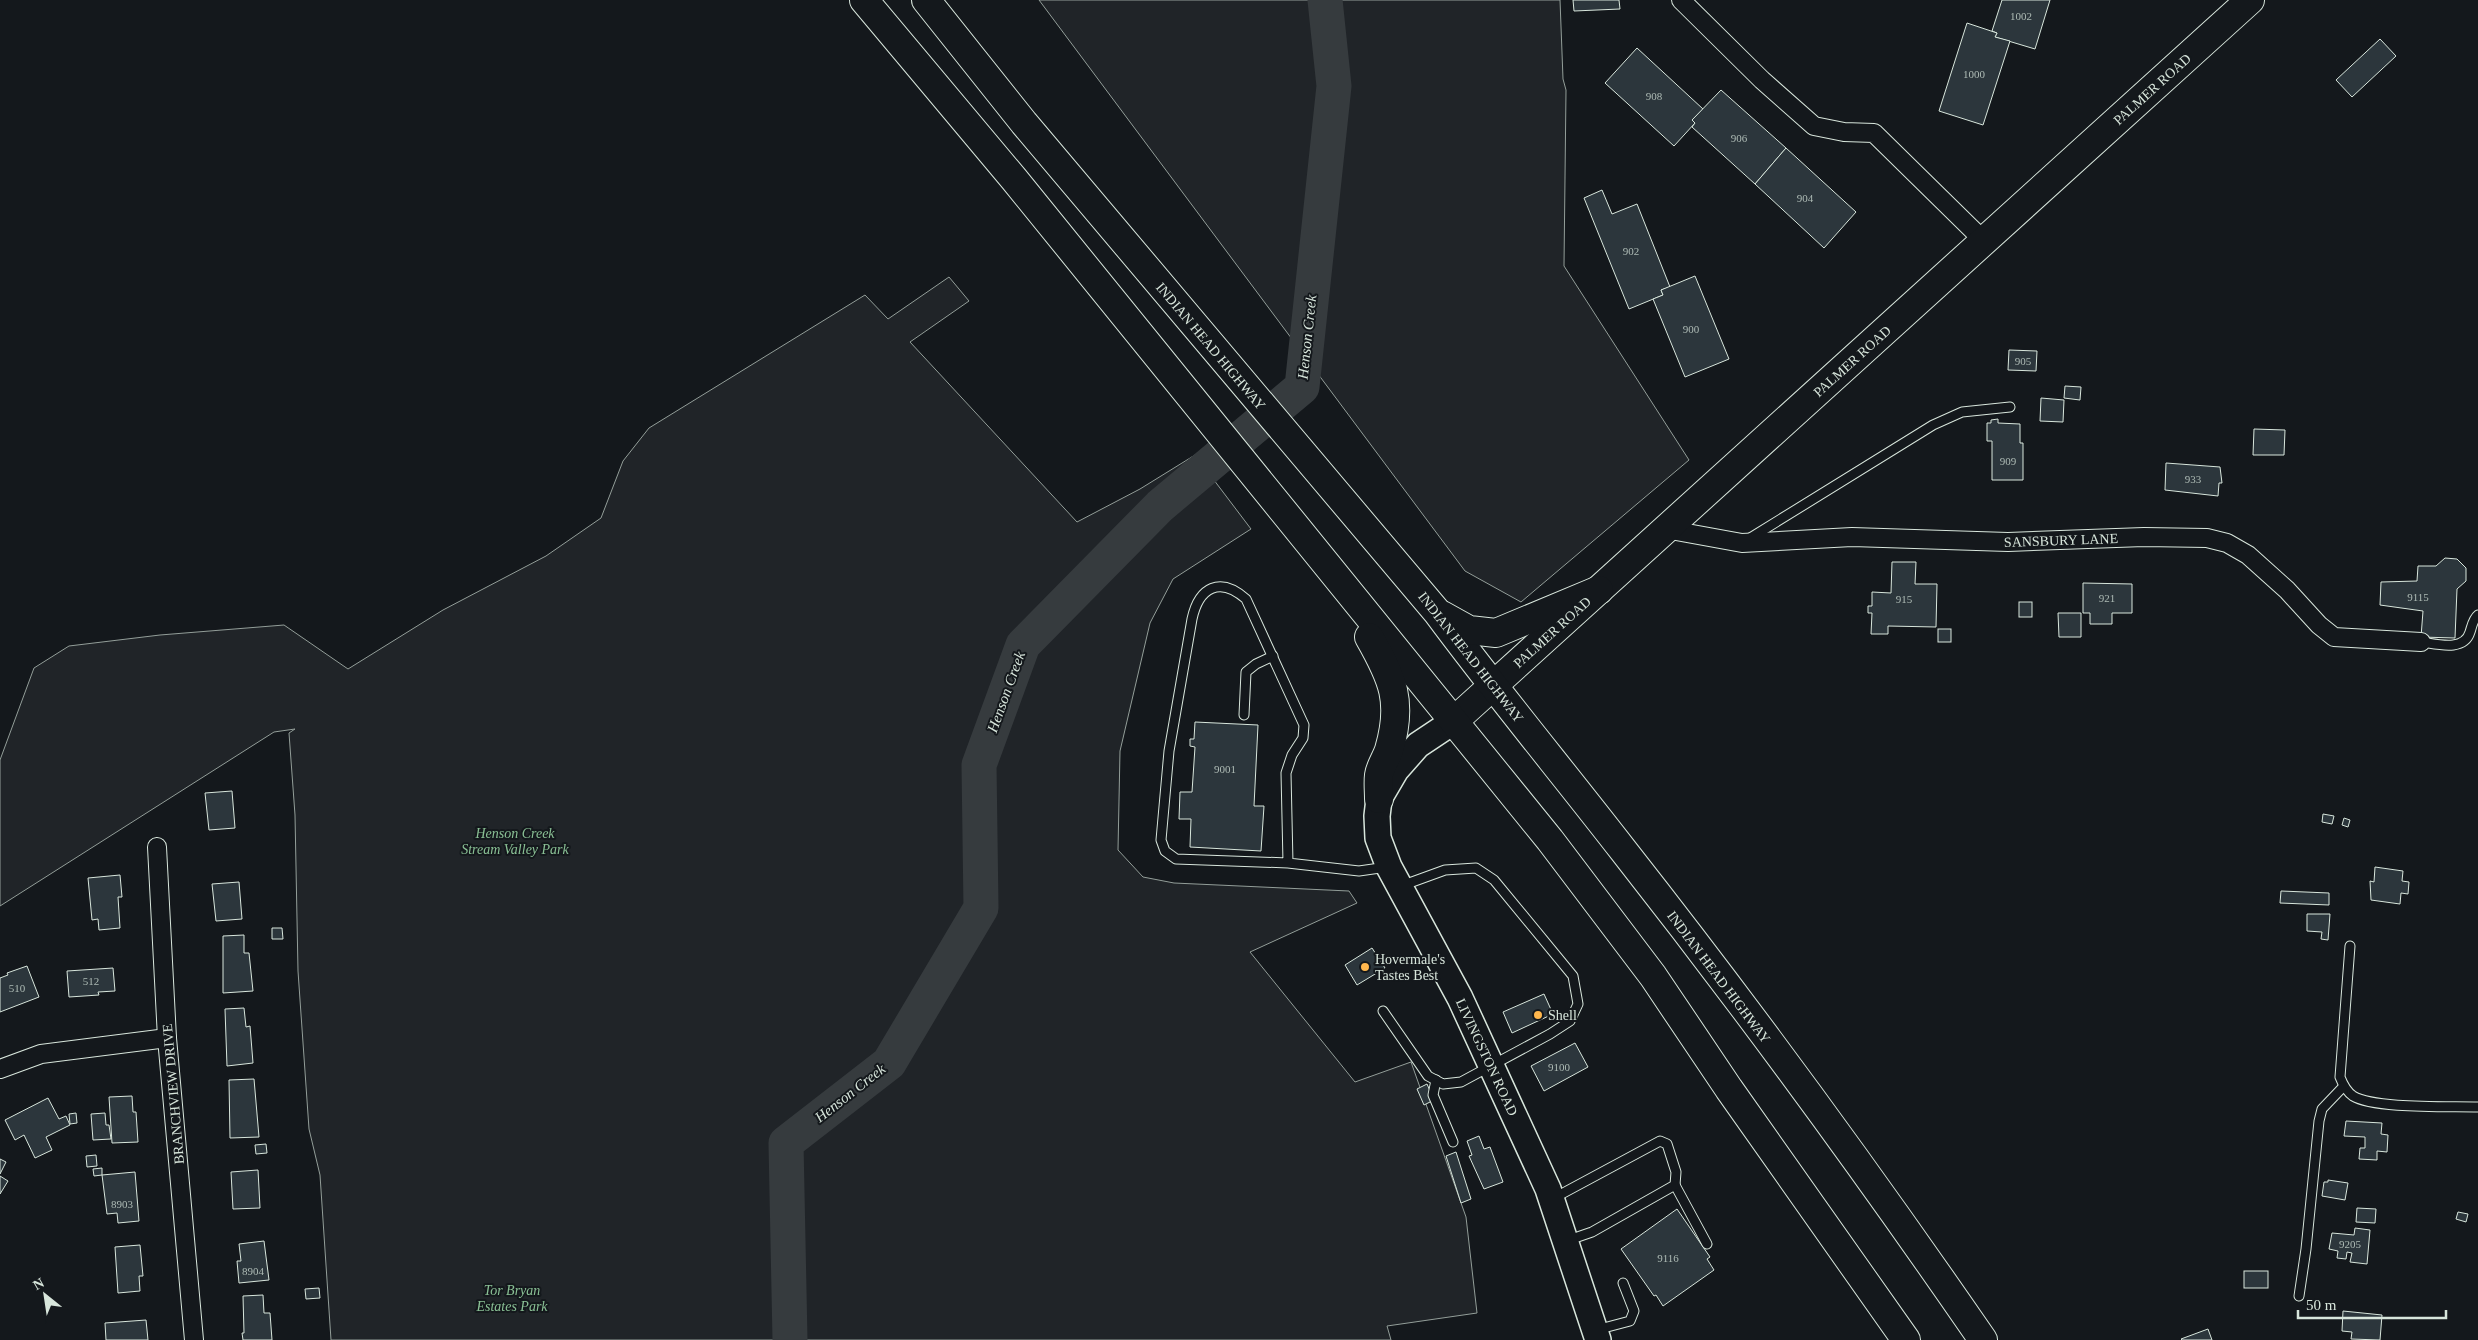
<svg xmlns="http://www.w3.org/2000/svg" width="2478" height="1340" font-family="'Times New Roman',serif">
<style>
.green{fill:#202428;stroke:#939e99}
.lines{fill:none;stroke-linecap:round;stroke-linejoin:round}
.river{stroke:#363b3e;stroke-width:35}
.building{fill:#2c363c;stroke:#d8e6dc}
.lane-casing{stroke:#d8e6dc;stroke-width:11}
.street-casing{stroke:#d8e6dc;stroke-width:20}
.secondary-casing{stroke:#d8e6dc;stroke-width:28}
.primary-casing{stroke:#d8e6dc;stroke-width:30}
.highway-casing{stroke:#d8e6dc;stroke-width:30}
.lane{stroke:#14181c;stroke-width:9}
.street{stroke:#14181c;stroke-width:18}
.secondary{stroke:#14181c;stroke-width:25}
.primary{stroke:#14181c;stroke-width:28}
.highway{stroke:#14181c;stroke-width:28}
.poi-dot{fill:#ffb74d;stroke:#14181c;stroke-width:2}
.labels{text-anchor:middle;stroke-width:4;stroke-linejoin:round;paint-order:stroke}
.number-label{font-size:11px;fill:#adbab4}
.street-label{font-size:14px;fill:#d8e6dc;stroke:#14181c}
.park-label{font-size:14px;font-style:italic;fill:#8ac095;stroke:#14181c}
.poi-label{font-size:14px;fill:#d8e6dc;stroke:#14181c;text-anchor:start}
.water-label{font-size:15px;font-style:italic;fill:#d8e6dc;stroke:#14181c}
</style>
<rect width="100%" height="100%" fill="#14181c"/>
<g class="green">
<polygon points="1039,0 1560,0 1563,79 1566,90 1564,266 1689,460 1521,602 1465,571"/>
<polygon points="949,277 969,301 910,342 1077,522 1140,489 1195,455 1251,529 1173,579 1150,623 1120,751 1118,850 1143,877 1174,883 1349,891 1357,903 1250,952 1355,1082 1411,1062 1466,1217 1477,1313 1387,1326 1391,1340 331,1340 320,1175 309,1129 298,971 295,815 289,733 295,729 274,732 0,906 0,760 34,668 69,646 160,635 284,625 348,669 443,610 546,556 601,518 623,461 649,428 865,295 888,319"/>
</g>
<g class="lines">
<polyline class="river" points="790,1340 786,1143 889,1063 981,908 979,765 1023,645 1160,506 1302,387 1334,86 1325,0"/>
</g>
<g class="building">
<polygon points="1573,0 1619,0 1620,9 1574,11"/>
<polygon points="2002,0 2050,0 2035,49 1995,37 1997,33 1992,31"/>
<polygon points="1967,23 1997,33 1995,37 2010,41 1983,125 1939,111"/>
<polygon points="2380,39 2396,56 2352,97 2336,80"/>
<polygon points="1637,48 1703,109 1692,120 1695,123 1674,146 1605,83"/>
<polygon points="1721,90 1786,148 1755,184 1692,127 1695,123 1692,120"/>
<polygon points="1786,148 1856,212 1824,248 1755,184"/>
<polygon points="1602,190 1612,214 1637,204 1670,287 1661,290 1663,295 1629,309 1584,198"/>
<polygon points="1695,276 1729,359 1685,377 1653,299 1663,295 1661,290"/>
<polygon points="2009,350 2037,351 2036,371 2008,370"/>
<polygon points="2065,386 2081,387 2080,400 2064,398"/>
<polygon points="2041,398 2064,400 2063,422 2040,421"/>
<polygon points="1998,419 1998,423 2020,424 2020,443 2023,443 2023,480 1992,480 1992,441 1987,441 1987,423 1991,423 1991,420"/>
<polygon points="2254,429 2285,430 2284,455 2253,455"/>
<polygon points="2166,463 2220,467 2222,483 2219,483 2218,496 2165,490"/>
<polygon points="2445,558 2457,559 2466,568 2466,581 2457,589 2455,638 2421,637 2423,611 2380,605 2381,582 2417,581 2418,566 2436,566"/>
<polygon points="1892,562 1916,562 1915,584 1937,584 1936,627 1888,626 1888,634 1871,634 1872,613 1868,613 1868,606 1872,606 1872,592 1891,593"/>
<polygon points="2083,583 2132,584 2132,613 2112,613 2112,624 2090,624 2090,613 2083,613"/>
<rect x="2019" y="602" width="13" height="15"/>
<polygon points="2058,613 2081,613 2081,637 2059,637"/>
<rect x="1938" y="629" width="13" height="13"/>
<polygon points="1195,722 1258,725 1254,806 1264,806 1261,851 1190,847 1191,819 1179,819 1180,792 1192,792 1195,747 1190,746 1190,739 1194,739"/>
<polygon points="232,791 235,828 209,830 205,793"/>
<polygon points="2323,814 2334,816 2332,824 2322,822"/>
<polygon points="2344,818 2350,820 2348,827 2342,825"/>
<polygon points="2375,867 2403,871 2402,881 2409,882 2408,894 2401,893 2400,904 2371,900 2370,881 2374,882"/>
<polygon points="120,875 122,897 118,897 120,928 99,930 98,919 92,920 88,878"/>
<polygon points="239,882 242,919 216,921 212,884"/>
<polygon points="2281,891 2329,893 2329,905 2280,903"/>
<polygon points="2307,914 2330,914 2328,940 2321,939 2322,932 2307,931"/>
<polygon points="272,928 282,928 283,939 272,939"/>
<polygon points="244,935 244,953 249,953 253,991 223,993 223,936"/>
<polygon points="1372,948 1385,968 1357,985 1345,965"/>
<polygon points="27,966 39,997 0,1012 0,978 8,975 7,973"/>
<polygon points="113,968 115,991 98,992 99,995 69,997 67,971"/>
<polygon points="1544,994 1553,1014 1512,1033 1503,1012"/>
<polygon points="244,1008 246,1027 250,1026 253,1063 227,1066 225,1009"/>
<polygon points="1575,1043 1588,1067 1544,1091 1531,1066"/>
<polygon points="254,1079 259,1137 230,1138 229,1080"/>
<polygon points="1427,1084 1434,1100 1424,1105 1417,1089"/>
<polygon points="132,1096 133,1112 136,1112 138,1142 112,1143 109,1097"/>
<polygon points="48,1098 59,1119 66,1116 70,1125 46,1137 52,1150 35,1158 24,1135 15,1140 5,1120"/>
<polygon points="76,1113 77,1123 70,1124 69,1114"/>
<polygon points="105,1113 106,1125 109,1125 111,1139 93,1140 91,1114"/>
<polygon points="2346,1121 2382,1123 2381,1134 2388,1135 2387,1152 2377,1151 2377,1160 2359,1159 2360,1148 2365,1148 2365,1137 2344,1136"/>
<polygon points="1479,1136 1484,1149 1490,1147 1503,1182 1484,1189 1469,1156 1472,1155 1467,1141"/>
<polygon points="266,1144 267,1153 256,1154 255,1145"/>
<polygon points="1456,1152 1471,1199 1461,1203 1446,1156"/>
<polygon points="96,1155 97,1166 87,1167 86,1156"/>
<polygon points="0,1159 6,1162 0,1174"/>
<polygon points="102,1168 102,1175 94,1176 93,1169"/>
<polygon points="258,1170 260,1208 233,1209 231,1172"/>
<polygon points="135,1172 139,1221 118,1223 117,1213 107,1214 102,1175"/>
<polygon points="0,1176 8,1181 0,1194"/>
<polygon points="2328,1180 2348,1183 2345,1200 2322,1196 2324,1182 2328,1182"/>
<polygon points="2357,1208 2376,1209 2375,1223 2356,1222"/>
<polygon points="1677,1209 1710,1257 1707,1259 1714,1270 1663,1306 1656,1295 1654,1296 1621,1249"/>
<polygon points="2458,1212 2468,1214 2466,1222 2456,1219"/>
<polygon points="2355,1228 2370,1230 2367,1264 2350,1262 2352,1253 2347,1252 2346,1259 2337,1258 2338,1251 2329,1249 2332,1233 2354,1235"/>
<polygon points="264,1241 269,1280 239,1283 237,1261 241,1261 239,1244"/>
<polygon points="140,1245 143,1276 139,1276 140,1291 118,1293 115,1247"/>
<rect x="2244" y="1271" width="24" height="17"/>
<polygon points="319,1288 320,1298 306,1299 305,1289"/>
<polygon points="263,1295 264,1313 270,1313 272,1340 243,1340 242,1333 244,1333 243,1296"/>
<polygon points="2343,1311 2382,1315 2380,1340 2351,1339 2352,1332 2342,1331"/>
<polygon points="146,1320 148,1340 106,1340 105,1323"/>
<polygon points="2208,1329 2212,1340 2182,1340 2181,1339"/>
</g>
<g class="lines">
<defs>
<g id="lane">
<polyline points="1747,540 1933,425 1962,412 2010,407"/>
<path d="M2421 642C2437 644 2464 652 2470 632 2472 626 2473 619 2478 615"/>
<polyline points="1244,715 1246,672 1256,664 1273,656"/>
<path d="M1288 863 1286 773 1292 755 1303 738 1304 725 1246 599C1220 576 1199 587 1192 619L1169 751 1161 840 1165 851 1176 859 1288 863 1359 871 1387 867"/>
<path d="M2350 946 2340 1077C2343 1085 2346 1091 2353 1096 2374 1109 2450 1106 2478 1107"/>
<polyline points="1383,1011 1428,1076 1443,1084 1461,1082 1550,1034 1570,1021 1578,1004 1573,976 1494,880 1476,868 1445,870 1401,886"/>
<polyline points="1436,1080 1433,1095 1453,1142"/>
<polyline points="1675,1185 1707,1244"/>
<polyline points="1554,1198 1660,1141 1667,1144 1676,1172 1675,1185 1592,1232 1566,1241"/>
<polyline points="2299,1296 2306,1249 2319,1121 2322,1109 2343,1087"/>
<polyline points="1596,1330 1630,1321 1634,1311 1623,1283"/>
</g>
<g id="street">
<polyline points="1681,0 1762,80 1814,126 1844,132 1874,133 1984,241"/>
<polyline points="1665,529 1742,543 1852,537 2008,542 2144,537 2207,538 2227,543 2248,555 2287,590 2319,625 2334,637 2421,642"/>
<polyline points="157,847 167,1038 194,1340"/>
<polyline points="0,1069 41,1054 167,1038"/>
</g>
<polyline id="secondary" points="1454,721 1418,745 1396,770 1379,799 1377,816 1378,838 1389,867 1460,998 1548,1189 1598,1340"/>
<polyline id="primary" points="1454,721 2250,0"/>
<g id="highway">
<polyline points="864,0 1014,179 1550,840 1653,976 1729,1089 1906,1340"/>
<path d="M926 0 1024 123 1437 612C1497 693 1561 770 1623 850 1748 1009 1868 1173 1983 1340"/>
<polyline points="1442,615 1469,630 1496,633 1599,590"/>
<path d="M1369 637C1393 679 1403 702 1389 750 1386 759 1380 767 1379 775 1378 783 1379 791 1379 799"/>
</g>
</defs>
<use href="#lane" class="lane-casing"/>
<use href="#street" class="street-casing"/>
<use href="#secondary" class="secondary-casing"/>
<use href="#primary" class="primary-casing"/>
<use href="#highway" class="highway-casing"/>
<use href="#lane" class="lane"/>
<use href="#street" class="street"/>
<use href="#secondary" class="secondary"/>
<use href="#primary" class="primary"/>
<use href="#highway" class="highway"/>
</g>
<g class="poi-dot">
<circle cx="1365" cy="967" r="5"/>
<circle cx="1538" cy="1015" r="5"/>
</g>
<g class="labels">
<g class="number-label">
<text x="2021" y="20">1002</text>
<text x="1974" y="78">1000</text>
<text x="1654" y="100">908</text>
<text x="1739" y="142">906</text>
<text x="1805" y="202">904</text>
<text x="1631" y="255">902</text>
<text x="1691" y="333">900</text>
<text x="2023" y="365">905</text>
<text x="2008" y="465">909</text>
<text x="2193" y="483">933</text>
<text x="2418" y="601">9115</text>
<text x="2107" y="602">921</text>
<text x="1904" y="603">915</text>
<text x="1225" y="773">9001</text>
<text x="91" y="985">512</text>
<text x="17" y="992">510</text>
<text x="1559" y="1071">9100</text>
<text x="122" y="1208">8903</text>
<text x="2350" y="1248">9205</text>
<text x="1668" y="1262">9116</text>
<text x="253" y="1275">8904</text>
</g>
<g class="street-label">
<text transform="translate(2152 89) rotate(-42)" y="5">PALMER ROAD</text>
<text transform="translate(1211 346) rotate(50)" y="5">INDIAN HEAD HIGHWAY</text>
<text transform="translate(1852 361) rotate(-42)" y="5">PALMER ROAD</text>
<text transform="translate(2061 540) rotate(-2)" y="5">SANSBURY LANE</text>
<text transform="translate(1552 632) rotate(-42)" y="5">PALMER ROAD</text>
<text transform="translate(1471 657) rotate(52)" y="5">INDIAN HEAD HIGHWAY</text>
<text transform="translate(1719 977) rotate(53)" y="5">INDIAN HEAD HIGHWAY</text>
<text transform="translate(1487 1057) rotate(65)" y="5">LIVINGSTON ROAD</text>
<text transform="translate(173 1094) rotate(-95)" y="5">BRANCHVIEW DRIVE</text>
</g>
<g class="park-label">
<text x="515" y="838">Henson Creek<tspan x="515" dy="16">Stream Valley Park</tspan></text>
<text x="512" y="1295">Tor Bryan<tspan x="512" dy="16">Estates Park</tspan></text>
</g>
<g class="poi-label">
<text x="1375" y="964">Hovermale's<tspan x="1375" dy="16">Tastes Best</tspan></text>
<text x="1548" y="1020">Shell</text>
</g>
<g class="water-label">
<text transform="translate(1307 337) rotate(-84)" y="5">Henson Creek</text>
<text transform="translate(1006 692) rotate(-70)" y="5">Henson Creek</text>
<text transform="translate(850 1093) rotate(-38)" y="5">Henson Creek</text>
</g>
</g>
<g transform="translate(45 1295) rotate(330)" stroke="#14181c" stroke-width="4" paint-order="stroke">
<path d="M0-4L9 19L0 12L-9 19Z" fill="#d8e6dc"/>
<text y="-8" font-size="14" font-weight="bold" text-anchor="middle" fill="#d8e6dc">N</text>
</g>
<path d="M2298 1310v8h148v-8" fill="none" stroke="#d8e6dc" stroke-width="2.5"/>
<text x="2306" y="1310" font-size="15" fill="#d8e6dc" stroke="#14181c" stroke-width="4" paint-order="stroke">50 m</text>
</svg>
